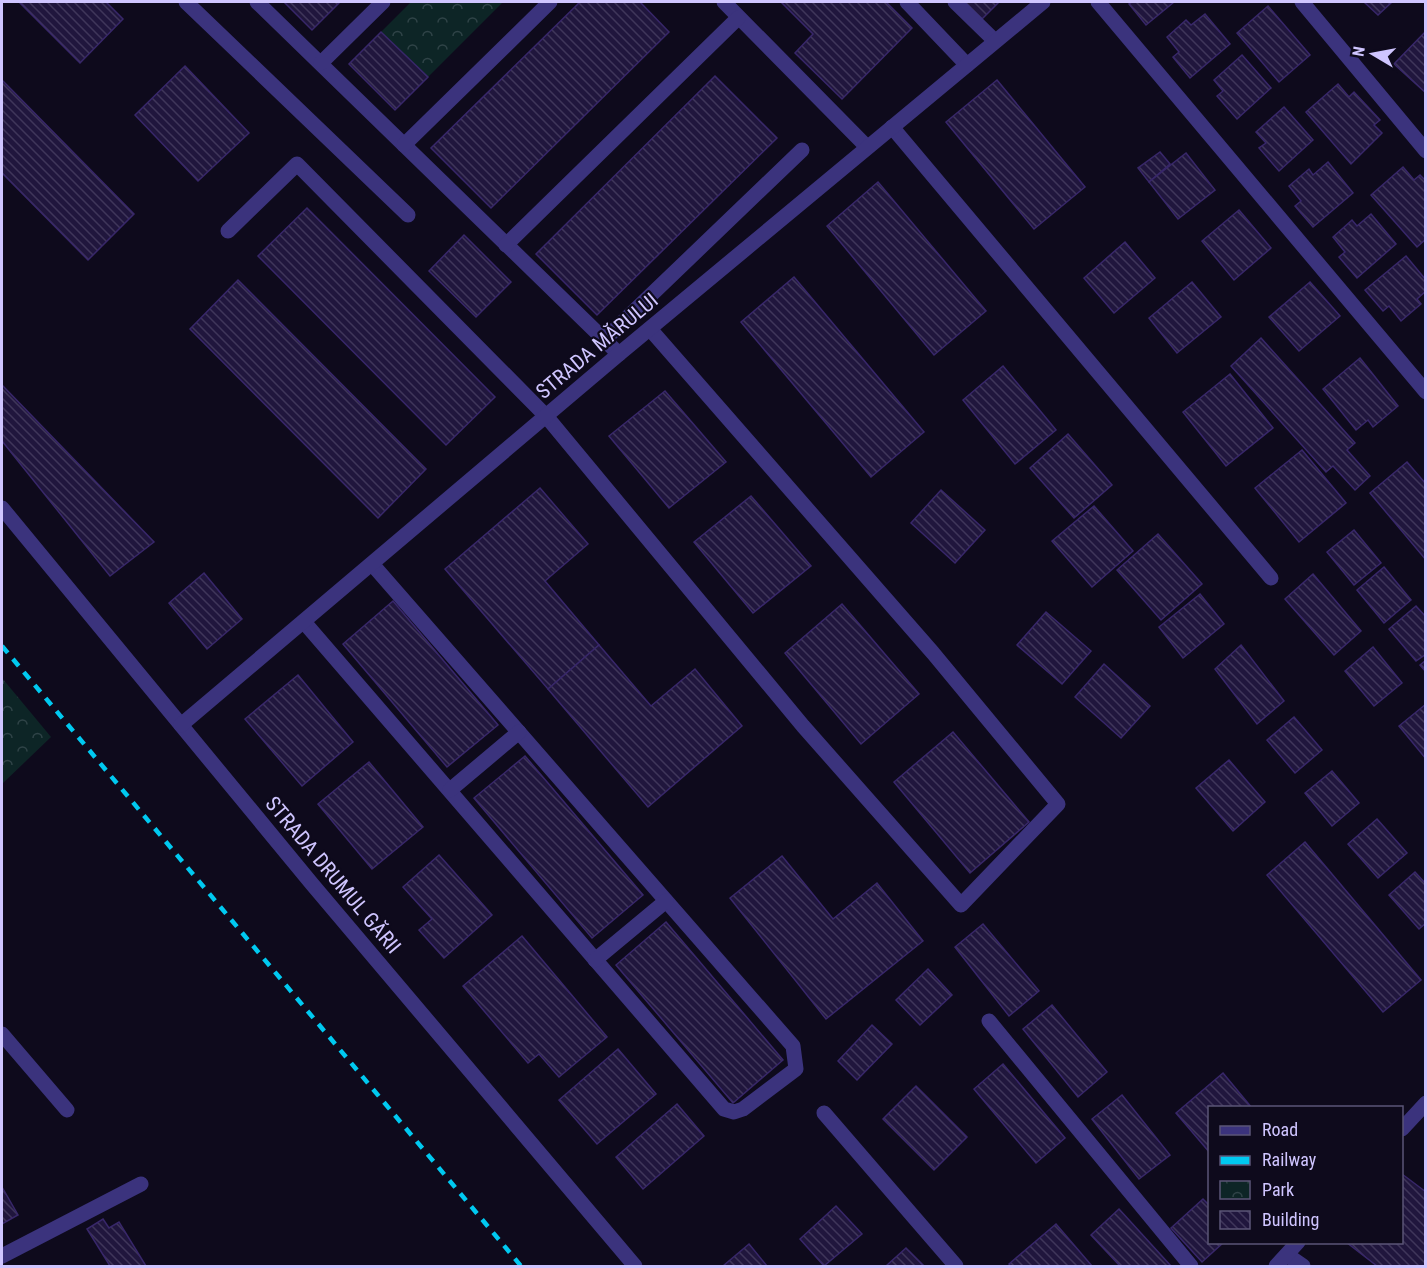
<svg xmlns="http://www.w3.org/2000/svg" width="1427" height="1268" font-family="'Roboto Condensed',sans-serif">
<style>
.park{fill:url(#park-crowns)}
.building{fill:url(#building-back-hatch);stroke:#38276a;stroke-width:1.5}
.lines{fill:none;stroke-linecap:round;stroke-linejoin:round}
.minor{stroke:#3b337d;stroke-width:15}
.rail{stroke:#00c9f0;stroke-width:4.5;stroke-dasharray:9 8;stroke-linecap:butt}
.labels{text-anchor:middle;stroke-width:4.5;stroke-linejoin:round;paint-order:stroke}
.street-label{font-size:21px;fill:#cfc5ff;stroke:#0e0a1c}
</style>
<defs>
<pattern id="park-crowns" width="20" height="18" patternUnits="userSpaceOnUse" patternTransform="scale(1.5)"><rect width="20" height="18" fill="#0d2526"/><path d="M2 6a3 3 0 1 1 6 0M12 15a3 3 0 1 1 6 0" fill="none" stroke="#2f4347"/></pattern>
<pattern id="building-back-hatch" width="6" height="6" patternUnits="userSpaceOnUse" patternTransform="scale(1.5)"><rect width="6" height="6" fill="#20163d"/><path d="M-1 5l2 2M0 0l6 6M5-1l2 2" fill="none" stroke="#3f365a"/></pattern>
</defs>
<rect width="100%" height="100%" fill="#0e0a1c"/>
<g class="park">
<polygon points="411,2 503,2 428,77 381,32"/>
<polygon points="2,678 51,737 2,784"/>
</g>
<g class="building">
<polygon points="19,2 106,2 123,19 80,63"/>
<polygon points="284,2 340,2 312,30"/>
<polygon points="580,2 640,2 669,32 491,208 431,148"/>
<polygon points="781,2 886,2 912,28 842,99 795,53 813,34"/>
<polygon points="963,2 999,2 981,20"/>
<polygon points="1132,2 1174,2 1146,25 1129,4"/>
<polygon points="1364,2 1392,2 1378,15"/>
<polygon points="1268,6 1310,55 1279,82 1237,33"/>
<polygon points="1205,14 1230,44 1190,78 1173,57 1179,52 1167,37 1186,20 1191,25"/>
<polygon points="1426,31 1426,93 1394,64"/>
<polygon points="381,32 428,77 395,110 349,64"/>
<polygon points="1242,55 1271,88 1237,119 1217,96 1223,91 1214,80"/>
<polygon points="185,66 249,133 198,181 135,115"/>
<polygon points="715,76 777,138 597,315 536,254"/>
<polygon points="2,80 134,214 88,260 2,173"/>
<polygon points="997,80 1085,187 1034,229 946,122"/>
<polygon points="1338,84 1349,97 1354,92 1380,120 1374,125 1382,133 1351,164 1306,112"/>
<polygon points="1284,107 1313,140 1279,171 1259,148 1266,143 1256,132"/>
<polygon points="1160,152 1170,164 1149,182 1138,168"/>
<polygon points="1186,153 1215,190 1178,219 1149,182"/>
<polygon points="1328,162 1353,193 1313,227 1295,206 1301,201 1289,186 1309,169 1313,175"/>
<polygon points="1403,167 1414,180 1420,175 1426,181 1426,239 1417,247 1371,195"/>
<polygon points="878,182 986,311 934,355 827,226"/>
<polygon points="307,208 495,397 446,445 258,256"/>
<polygon points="1239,210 1271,248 1234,280 1202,241"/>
<polygon points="1371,214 1396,244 1357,278 1339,257 1345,252 1333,237 1352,220 1357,226"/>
<polygon points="464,235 511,282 476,317 429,271"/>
<polygon points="1125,242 1155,278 1114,313 1084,278"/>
<polygon points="1406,256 1426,280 1426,291 1417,299 1421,304 1401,321 1389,306 1383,311 1365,290"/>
<polygon points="794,277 924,432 871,477 741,322"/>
<polygon points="238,280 426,469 378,518 190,329"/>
<polygon points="1192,282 1221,317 1177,353 1149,318"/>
<polygon points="1310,282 1340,316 1299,351 1269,317"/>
<polygon points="1261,338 1355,443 1347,450 1370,476 1355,490 1333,466 1326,472 1231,366"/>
<polygon points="1360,358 1398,406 1373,427 1368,420 1356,430 1323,389"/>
<polygon points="1003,366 1056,430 1015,464 963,400"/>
<polygon points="1230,374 1273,428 1226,466 1183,412"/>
<polygon points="2,385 154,542 110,576 2,441"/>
<polygon points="665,391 726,462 669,508 609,436"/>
<polygon points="1068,434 1112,485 1074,518 1030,468"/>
<polygon points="1302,450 1346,503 1299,542 1255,488"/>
<polygon points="1407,462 1426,484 1426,560 1370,493"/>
<polygon points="540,488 588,544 545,581 599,645 548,689 445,569"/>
<polygon points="941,490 985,530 955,563 911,523"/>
<polygon points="751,496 811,566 753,613 694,542"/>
<polygon points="1094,506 1133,551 1092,587 1052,541"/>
<polygon points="1354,530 1381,563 1354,585 1327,552"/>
<polygon points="1158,534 1202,584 1161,620 1117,570"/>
<polygon points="1384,567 1411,600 1384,623 1357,590"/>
<polygon points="204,573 242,619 207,649 169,603"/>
<polygon points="1313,574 1361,631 1334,655 1285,599"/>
<polygon points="1200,594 1224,624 1183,658 1159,627"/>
<polygon points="393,601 498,725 447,767 343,644"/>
<polygon points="842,604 919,694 861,744 785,653"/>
<polygon points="1416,606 1426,617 1426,654 1416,661 1389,629"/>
<polygon points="1046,612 1091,651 1062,684 1017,645"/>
<polygon points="599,645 651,706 695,669 742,726 648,807 548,689"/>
<polygon points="1241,645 1284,701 1257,724 1215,669"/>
<polygon points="1373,647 1402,683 1374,706 1345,671"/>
<polygon points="1426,660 1426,672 1420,665"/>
<polygon points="1104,664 1150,706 1121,738 1075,697"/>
<polygon points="298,675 353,742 302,786 245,719"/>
<polygon points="1426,704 1426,759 1399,726"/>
<polygon points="1294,717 1322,750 1295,773 1267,740"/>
<polygon points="953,732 1029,822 970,873 894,782"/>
<polygon points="525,756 643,895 592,938 474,798"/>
<polygon points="1229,760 1265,802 1233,831 1196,788"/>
<polygon points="369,762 423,827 372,869 318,804"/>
<polygon points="1332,771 1359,803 1332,826 1305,793"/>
<polygon points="1377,819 1407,853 1378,878 1348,844"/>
<polygon points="1305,842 1421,980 1383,1012 1267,875"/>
<polygon points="439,855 492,915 444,958 419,930 432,919 403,887"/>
<polygon points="782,856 833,919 877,883 923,941 826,1019 730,898"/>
<polygon points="1415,872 1426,884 1426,923 1419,929 1389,895"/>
<polygon points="666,922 783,1060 733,1103 616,965"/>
<polygon points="983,924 1039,991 1009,1016 955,947"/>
<polygon points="522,936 607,1037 559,1077 539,1054 528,1063 463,986"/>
<polygon points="928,969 952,995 920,1025 896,1000"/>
<polygon points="1052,1005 1107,1072 1078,1097 1023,1029"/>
<polygon points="872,1025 892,1044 857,1080 838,1061"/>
<polygon points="618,1049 656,1094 597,1144 559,1100"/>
<polygon points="1003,1064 1065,1138 1036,1163 974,1089"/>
<polygon points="1223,1073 1252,1108 1210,1108 1210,1153 1176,1113"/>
<polygon points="916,1086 967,1137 934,1170 883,1119"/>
<polygon points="1122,1095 1170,1155 1139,1179 1092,1119"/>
<polygon points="677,1104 704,1136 643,1189 616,1157"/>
<polygon points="1402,1174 1426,1192 1426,1266 1377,1266 1346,1242 1402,1242"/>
<polygon points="2,1187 18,1215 2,1224"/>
<polygon points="1203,1199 1210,1206 1210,1242 1224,1242 1202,1262 1171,1228"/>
<polygon points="836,1206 862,1234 824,1266 800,1239"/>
<polygon points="1119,1209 1171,1266 1120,1266 1091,1235"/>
<polygon points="103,1219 109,1228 119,1222 146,1266 110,1266 87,1229"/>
<polygon points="1056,1224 1092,1266 1011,1266 1009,1264"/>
<polygon points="749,1244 767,1266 723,1266"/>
<polygon points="906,1248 924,1266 886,1266"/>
</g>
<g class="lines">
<g class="minor">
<polyline points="186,2 408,215"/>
<polyline points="257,2 619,354"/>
<polyline points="724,2 867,147"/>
<polyline points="907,2 967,65"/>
<polyline points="955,2 995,41"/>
<polyline points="1098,2 1426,392"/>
<polyline points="1302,2 1426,151"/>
<polyline points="321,63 383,2"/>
<polyline points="892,127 1271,578"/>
<polyline points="404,145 550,2"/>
<polyline points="228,231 297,164 546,416 803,726 961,905 1058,804 933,653 650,329"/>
<polyline points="506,245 738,18"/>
<polyline points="604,340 802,150"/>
<polyline points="2,508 312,884 635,1266"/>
<polyline points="304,622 724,1109 734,1112 743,1109 796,1069 793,1046 372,564"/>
<polyline points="181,725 619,354 1043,2"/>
<polyline points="450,790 519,732"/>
<polyline points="595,960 666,901"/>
<polyline points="989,1021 1191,1266"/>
<polyline points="2,1034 67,1110"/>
<polyline points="824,1113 956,1266"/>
<polyline points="1402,1129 1426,1103"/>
<polyline points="1287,1255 1303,1266"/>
<polyline points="2,1256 141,1184"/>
<polyline points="1276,1266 1298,1242"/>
</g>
<polyline class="rail" points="2,646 521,1266"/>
</g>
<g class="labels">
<g class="street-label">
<text transform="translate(597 346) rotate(-40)" y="7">STRADA MĂRULUI</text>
<text transform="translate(333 875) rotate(50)" y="7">STRADA DRUMUL GĂRII</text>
</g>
</g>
<rect width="1427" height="1268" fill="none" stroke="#cfc5ff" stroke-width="6"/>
<rect x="1208" y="1106" width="195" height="138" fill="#0e0a1c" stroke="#5b5577" stroke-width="1.5"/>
<rect x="1220" y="1126" width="30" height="9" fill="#3b337d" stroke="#5b5577" stroke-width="1.5"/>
<text x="1262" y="1136" font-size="18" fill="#cfc5ff">Road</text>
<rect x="1220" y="1156" width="30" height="9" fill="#00c9f0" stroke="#5b5577" stroke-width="1.5"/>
<text x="1262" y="1166" font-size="18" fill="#cfc5ff">Railway</text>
<rect x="1220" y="1181" width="30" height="18" fill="url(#park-crowns)" stroke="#5b5577" stroke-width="1.5"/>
<text x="1262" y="1196" font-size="18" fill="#cfc5ff">Park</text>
<rect x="1220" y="1211" width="30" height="18" fill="url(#building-back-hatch)" stroke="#5b5577" stroke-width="1.5"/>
<text x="1262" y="1226" font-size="18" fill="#cfc5ff">Building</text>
<g transform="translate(1373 54) rotate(280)" stroke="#0e0a1c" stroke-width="4.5" paint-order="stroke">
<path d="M0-4.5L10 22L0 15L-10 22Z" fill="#cfc5ff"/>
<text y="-9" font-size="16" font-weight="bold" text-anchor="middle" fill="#cfc5ff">N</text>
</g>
</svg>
